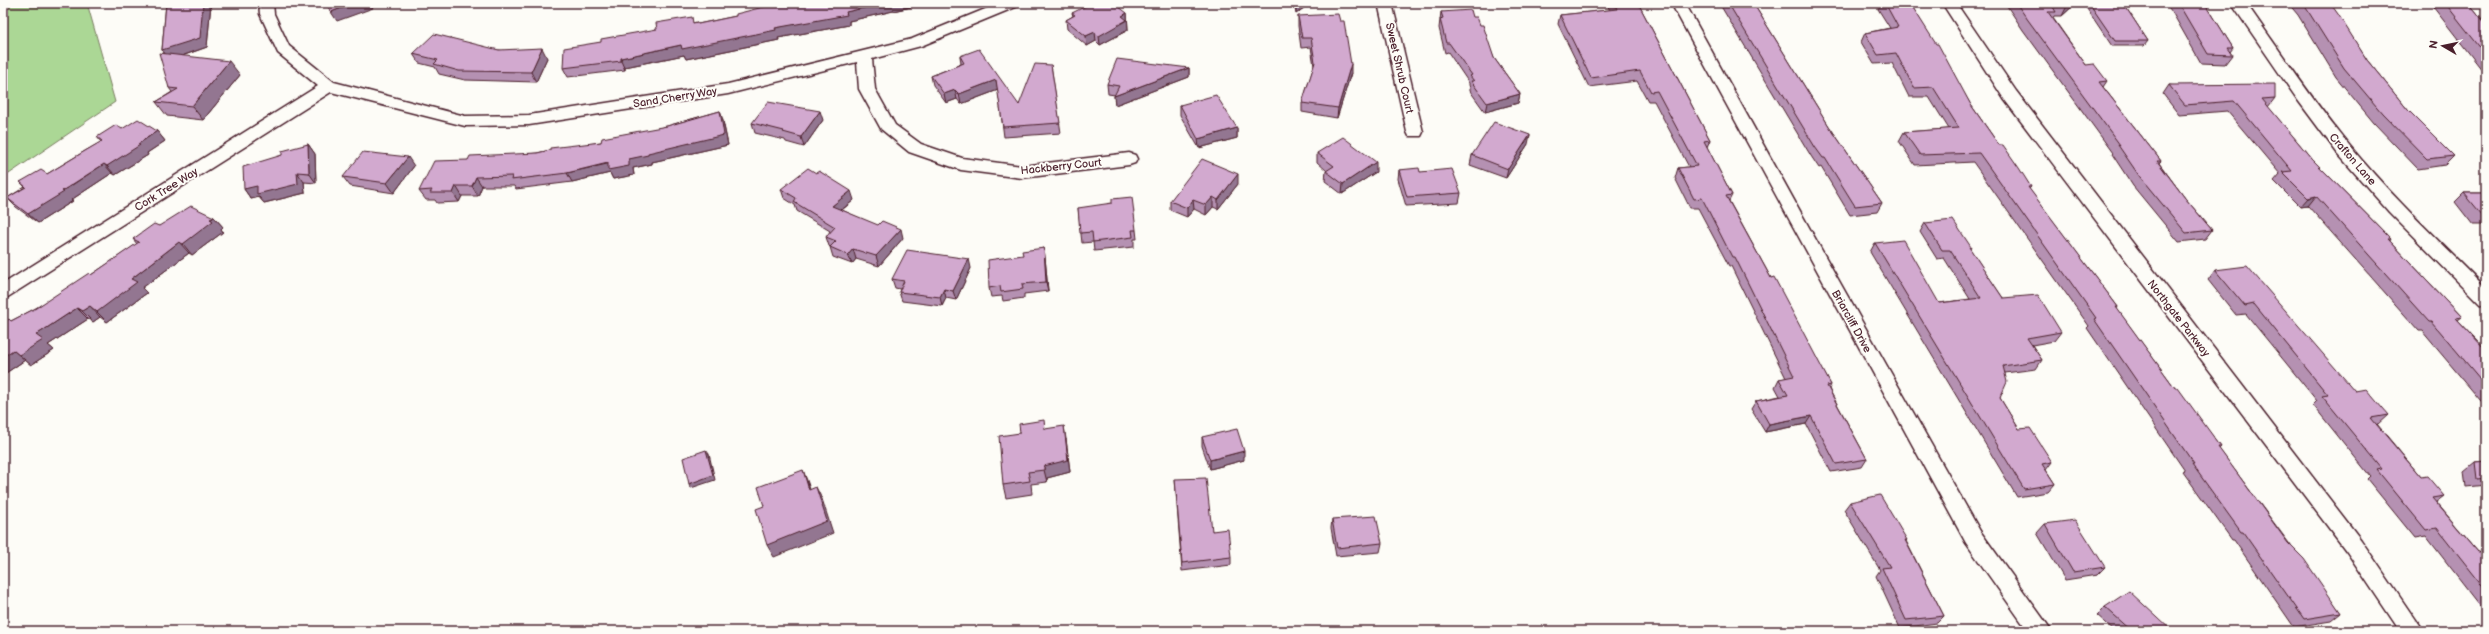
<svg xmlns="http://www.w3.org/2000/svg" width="2489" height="634" font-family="'Balsamiq Sans',sans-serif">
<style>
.green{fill:#abd795;stroke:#7a7b60}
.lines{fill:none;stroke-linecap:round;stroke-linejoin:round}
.minor-casing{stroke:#4a1f2b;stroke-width:3}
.minor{fill:#fdfcf7;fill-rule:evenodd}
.wall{fill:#b591b2;stroke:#4a1f2b}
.shaded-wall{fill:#937691;stroke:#4a1f2b}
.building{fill:#d2a9cf;stroke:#4a1f2b}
.labels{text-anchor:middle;stroke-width:4;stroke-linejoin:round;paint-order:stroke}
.street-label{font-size:11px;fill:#4a1f2b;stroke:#fdfcf7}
</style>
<rect width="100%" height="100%" fill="#fdfcf7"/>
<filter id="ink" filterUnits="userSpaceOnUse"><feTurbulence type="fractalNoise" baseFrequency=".025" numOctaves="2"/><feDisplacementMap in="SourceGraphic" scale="8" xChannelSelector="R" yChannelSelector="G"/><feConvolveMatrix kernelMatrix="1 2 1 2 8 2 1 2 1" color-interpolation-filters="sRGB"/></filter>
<g filter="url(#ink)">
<polygon class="green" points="3,3 87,3 115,102 3,178"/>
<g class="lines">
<defs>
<g id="minor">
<polygon points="259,3 273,3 274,14 289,46 334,82 465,116 529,115 728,84 912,39 1000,3 1020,3 1018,6 921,46 872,59 875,89 895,125 921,144 962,158 1022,166 1129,153 1135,155 1137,159 1135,163 1129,165 1022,178 961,170 909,152 881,129 859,89 857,62 728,94 529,125 465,126 331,92 3,300 3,284 318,86 278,53 260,14"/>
<polygon points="1378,3 1392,3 1423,132 1421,136 1409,136 1407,132"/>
<polygon points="1671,3 1685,3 1821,249 1980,531 2052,631 2028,631 1966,543"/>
<polygon points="1942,3 1956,3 2016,91 2361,540 2423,631 2400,631 2347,552 2004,99"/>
<path d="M2231 3H2246C2280 51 2312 100 2349 145 2391 196 2439 241 2486 288V306L2480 304 2389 212 2338 154 2297 99Z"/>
</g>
</defs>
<use href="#minor" class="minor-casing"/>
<use href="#minor" class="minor"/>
</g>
<g class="wall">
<polygon points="166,3 211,3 207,47 182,56 240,75 203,120 167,116 156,102 172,92 169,88 165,54 162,50"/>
<polygon points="1294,3 1310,3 1296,14"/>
<polygon points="1606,3 1638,3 1710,140 1707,147 1732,195 1729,201 1771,278 1831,385 1829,389 1867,459 1862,467 1831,472 1806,424 1765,432 1751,409 1756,401 1780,396 1775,387 1779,379 1786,378 1731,266 1729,266 1698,208 1690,208 1675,178 1678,168 1689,167 1654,101 1648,101 1637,81 1589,87 1558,24 1560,15 1610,10"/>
<polygon points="1719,3 1753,3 1829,126 1882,203 1877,212 1850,215 1821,167 1819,168 1811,156"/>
<polygon points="1878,3 1910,3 1971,105 1999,145 2031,187 2029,189 2118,307 2117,309 2175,388 2221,447 2219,449 2341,613 2331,621 2294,627 2234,540 2232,540 2183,472 2185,471 2087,328 2089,326 1973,162 1915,165 1899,141 1904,132 1949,129 1929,97 1909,97 1892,63 1874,64 1861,42 1865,33 1890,28 1878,9 1880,6"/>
<polygon points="2005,3 2076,3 2062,16 2054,16 2053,18 2086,65 2107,81 2103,87 2161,161 2159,163 2185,198 2212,230 2205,239 2179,242 2133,186 2112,154 2113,153 2023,30"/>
<polygon points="2087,3 2123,3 2148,41 2144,46 2112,46 2085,6"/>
<polygon points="2165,3 2205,3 2233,48 2230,52 2232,55 2225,64 2201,63 2172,12"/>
<polygon points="2288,3 2330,3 2367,60 2408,110 2454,156 2445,165 2418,169 2374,123 2336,77 2298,15"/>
<polygon points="2430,3 2469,3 2486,24 2486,75"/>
<polygon points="924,4 849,21 849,25 778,38 779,40 686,59 684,55 625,67 625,70 568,77 563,68 601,42 697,22 698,24 736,16"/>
<polygon points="1441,12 1473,17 1480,25 1494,58 1520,94 1518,103 1485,112 1470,91 1470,88 1469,85 1469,83 1448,52 1445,53 1439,28"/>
<polygon points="1072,13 1127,13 1128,30 1100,45 1096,41 1087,46 1067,29 1066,20 1073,16"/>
<polygon points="1298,16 1351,73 1337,118 1302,112 1302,103 1314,66 1311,47 1301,48 1298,26"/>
<polygon points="499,50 547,58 536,82 465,80 439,74 435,67 419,63 413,54"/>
<polygon points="960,56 1019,105 1051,65 1061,133 1004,137 998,90 961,104 957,99 946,103 933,85 931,76 961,64"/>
<polygon points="1189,68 1189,77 1115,105 1114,96 1115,95 1108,94 1107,84"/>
<polygon points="2169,85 2275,98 2268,107 2312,159 2391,239 2390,241 2462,317 2458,320 2486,350 2486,407 2422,331 2419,331 2308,206 2300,207 2274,181 2280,174 2227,111 2179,115 2163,94"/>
<polygon points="1180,105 1237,128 1237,138 1199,148 1180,115"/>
<polygon points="720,111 723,121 728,145 652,162 652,164 633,168 634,175 613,179 610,173 572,182 516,189 514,186 482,186 478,196 462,196 459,202 437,203 435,200 426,200 419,191 468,160 537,153 550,150 601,142 667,126"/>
<polygon points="823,120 804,147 786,142 785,140 755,133 752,123"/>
<polygon points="122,129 157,131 165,141 147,153 148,155 115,175 112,173 71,200 73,201 38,223 16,207 7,198 25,187 20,182 47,174 85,151 101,142 97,137"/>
<polygon points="308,144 315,154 316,183 304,182 305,193 264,203 259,197 251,199 244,189 282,155"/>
<polygon points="1528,144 1506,178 1470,165 1472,155"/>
<polygon points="1317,153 1376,172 1342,194 1325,181 1326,171 1327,171 1317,162"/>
<polygon points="414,166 394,193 350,186 343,177"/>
<polygon points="1399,170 1420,172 1461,193 1459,203 1406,206 1398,179"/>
<polygon points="1238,184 1218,209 1213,207 1206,215 1194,209 1187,217 1170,210 1170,201"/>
<polygon points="781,189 854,200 842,210 903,238 879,266 856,259 852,264 833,257 830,247 829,246 826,237 830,231 797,211 795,205 784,198"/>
<polygon points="2464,193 2486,193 2486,225 2473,225 2455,202"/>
<polygon points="1078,208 1136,230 1137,239 1134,239 1134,247 1094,251 1093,242 1082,243"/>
<polygon points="214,217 223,227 221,229 223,232 192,255 189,253 142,288 147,293 107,322 100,317 93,322 88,319 48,345 54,350 31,365 25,360 3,375 11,321 36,308 91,275 137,244 133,239 159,226"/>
<polygon points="1925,223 1971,247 1970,249 2003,298 2061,332 2054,341 2032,345 2042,360 2036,369 2005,373 2000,398 2019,429 2052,462 2046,470 2055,484 2048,492 2017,497 1870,252 1875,243 1939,303 1970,299 1944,258 1937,259 1920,232"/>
<polygon points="1044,248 1045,257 1048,291 1024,294 1024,298 1003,301 1002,296 991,297 989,288 1023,255"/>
<polygon points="971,268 956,300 946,298 942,306 902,301 899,292 900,289 895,288 892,279"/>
<polygon points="2215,270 2355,391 2388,415 2378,424 2377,424 2421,477 2444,496 2436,502 2478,552 2486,551 2486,613 2426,536 2415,538 2367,479 2370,476 2313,405 2317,401 2246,314 2236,315 2208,280"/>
<polygon points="1045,429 1066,439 1070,472 1047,478 1047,482 1031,484 1032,494 1006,498 1003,485"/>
<polygon points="1202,437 1244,460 1210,469 1202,446"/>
<polygon points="2486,461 2486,485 2466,487 2464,471 2475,462"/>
<polygon points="1175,479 1231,557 1231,565 1182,571"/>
<polygon points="1850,502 1907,540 1906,541 1944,616 1937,623 1900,628 1876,576 1880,570 1844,510"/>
<polygon points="1332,519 1382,543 1380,552 1336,556 1331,528"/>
<polygon points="2045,524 2105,567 2097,575 2065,580 2037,533"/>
<polygon points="2105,607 2172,631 2115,631 2097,615"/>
</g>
<g class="shaded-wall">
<polygon points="203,3 211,3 207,47 170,60 162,50"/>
<polygon points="355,3 370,3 373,8 337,21 331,12"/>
<polygon points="885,3 924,3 924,4 849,21 849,25 778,38 779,40 686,59 684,55 625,67 625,70 621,61 621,58 681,45 775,28"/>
<polygon points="1298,3 1310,3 1296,14 1296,5"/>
<polygon points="2071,3 2076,3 2062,16 2067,6"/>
<polygon points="1127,13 1128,30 1100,45 1099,36 1122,16"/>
<polygon points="1095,32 1096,41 1087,46 1086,36"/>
<polygon points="542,48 547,58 536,82 531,72"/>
<polygon points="229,61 240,75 203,120 192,106"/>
<polygon points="1351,64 1351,73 1337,118 1338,108"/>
<polygon points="1189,68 1189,77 1115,105 1114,96"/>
<polygon points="996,80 998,90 961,104 959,94"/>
<polygon points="955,90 957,99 946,103 944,94"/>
<polygon points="1520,94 1518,103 1485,112 1487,103"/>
<polygon points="720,111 723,121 728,145 652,162 652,164 633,168 634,175 613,179 610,173 572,182 567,173 629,159 648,153"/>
<polygon points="820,111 823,120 804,147 801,137"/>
<polygon points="1237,128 1237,138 1199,148 1198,139"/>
<polygon points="157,131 165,141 147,153 148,155 115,175 107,166"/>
<polygon points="1530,135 1528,144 1506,178 1508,169"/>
<polygon points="308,144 315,154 316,183 309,173"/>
<polygon points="408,157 414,166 394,193 387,183"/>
<polygon points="1376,162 1376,172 1342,194 1343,184"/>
<polygon points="104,164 112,173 71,200 73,201 38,223 28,214"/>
<polygon points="297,172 304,182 305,193 264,203 259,197 251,199 244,189"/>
<polygon points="1238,174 1238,184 1218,209 1218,200"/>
<polygon points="476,177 482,186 478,196 472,186"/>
<polygon points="456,186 462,196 459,202 453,193"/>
<polygon points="851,191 854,200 835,215 832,206"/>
<polygon points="2316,196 2308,206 2300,207 2308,198"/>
<polygon points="1213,197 1213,207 1206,215 1206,205"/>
<polygon points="1193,200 1194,209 1187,217 1187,208"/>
<polygon points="214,217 223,227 221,229 223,232 192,255 183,244"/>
<polygon points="901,229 903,238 879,266 876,256"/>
<polygon points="179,242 189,253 142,288 147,293 107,322 97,312 131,279"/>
<polygon points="1044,248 1045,257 1048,291 1046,282"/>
<polygon points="853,249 856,259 852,264 848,255"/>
<polygon points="969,259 971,268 956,300 953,291"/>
<polygon points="944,289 946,298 942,306 940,297"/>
<polygon points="90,306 100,317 93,322 82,311"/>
<polygon points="77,308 88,319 48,345 54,350 31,365 19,355 36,335"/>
<polygon points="13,350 25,360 3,375 3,357"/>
<polygon points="1811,416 1806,424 1765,432 1769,424"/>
<polygon points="1064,426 1066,439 1070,472 1047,478 1047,482 1044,470 1044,466"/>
<polygon points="706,450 709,454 715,480 691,488 689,484"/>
<polygon points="1244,451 1244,460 1210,469 1210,460"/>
<polygon points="803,470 808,483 814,502 809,490"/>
<polygon points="816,487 822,499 833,533 774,557 767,545"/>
</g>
<g class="building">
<polygon points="166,3 203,3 200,38 162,50"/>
<polygon points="326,3 355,3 331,12"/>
<polygon points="785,3 885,3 846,12 847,15 775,28 776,30 682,49 681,45 621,58 621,61 563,68 564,48 601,42 601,39 657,29 656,23 692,17 693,23 697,22 698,24 736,16 736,14 767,6"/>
<polygon points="1092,3 1114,3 1127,13 1122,16 1127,20 1099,36 1095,32 1086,36 1066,20 1075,15 1072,13"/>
<polygon points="1614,3 1638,3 1710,140 1704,141 1732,195 1726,196 1771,278 1774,277 1831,385 1827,386 1867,459 1836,464 1811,416 1769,424 1756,401 1788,395 1779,379 1794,376 1735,257 1732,257 1702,198 1694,199 1678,168 1697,166 1657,91 1651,92 1640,71 1591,78 1560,15 1617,9"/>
<polygon points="1728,3 1753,3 1829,126 1882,203 1855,206 1825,158 1823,158 1815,147"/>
<polygon points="1885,3 1910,3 1936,44 1938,44 1971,105 1999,145 2003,145 2019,168 2031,187 2028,187 2118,307 2116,307 2175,388 2178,388 2221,447 2218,447 2288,543 2304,559 2341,613 2304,619 2243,532 2241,532 2192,464 2194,464 2094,319 2096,318 1979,153 1920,155 1904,132 1959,128 1933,87 1914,88 1896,53 1878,55 1865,33 1898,27"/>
<polygon points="2016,3 2071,3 2067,6 2053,7 2056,12 2048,12 2086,65 2094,64 2107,81 2099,82 2161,161 2157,161 2185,198 2212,230 2186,233 2140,177 2118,145 2120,145 2028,20"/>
<polygon points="2089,3 2123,3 2148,41 2115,41"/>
<polygon points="2178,3 2205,3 2233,48 2227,48 2232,55 2208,54"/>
<polygon points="2303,3 2330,3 2338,14 2367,60 2408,110 2454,156 2427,159 2382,113 2344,68"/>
<polygon points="2445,3 2469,3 2486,24 2486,55"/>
<polygon points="1471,10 1473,17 1477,17 1480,25 1483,25 1494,58 1520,94 1487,103 1471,81 1474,81 1470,76 1472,75 1449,43 1446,43 1440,19 1443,18 1441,12"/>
<polygon points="1338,14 1340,21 1344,21 1351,64 1338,108 1302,103 1315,62 1311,38 1302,38 1298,16"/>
<polygon points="434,34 499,50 542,48 531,72 459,71 434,64 438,60 413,54"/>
<polygon points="979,49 1019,105 1035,64 1051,65 1060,123 1003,127 996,80 959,94 955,90 944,94 931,76 964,63 960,56"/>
<polygon points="159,53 229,61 192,106 156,102 178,89 169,88"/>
<polygon points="1117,59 1189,68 1114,96 1119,86 1107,84"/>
<polygon points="2275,84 2275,98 2262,99 2312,159 2391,239 2388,239 2462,317 2456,318 2486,350 2486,386 2432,322 2429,322 2316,196 2308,198 2282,172 2292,171 2234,101 2185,105 2169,85"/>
<polygon points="1216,95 1237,128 1198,139 1180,105"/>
<polygon points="768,102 820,111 801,137 783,132 784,131 752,123"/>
<polygon points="720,111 724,135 648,153 648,155 629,159 629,166 608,170 608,163 567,173 511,180 512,176 476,177 472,186 456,186 453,193 430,193 432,190 419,191 434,161 468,160 470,156 537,153 550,150 550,148 601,142 602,138 667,126"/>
<polygon points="138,119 157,131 138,144 140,145 107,166 104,164 62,191 64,192 28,214 7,198 26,187 20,182 41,170 47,174 85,151 102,141 97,137 116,125 122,129"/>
<polygon points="1494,122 1530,135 1508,169 1472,155"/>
<polygon points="1343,137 1376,162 1343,184 1326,171 1334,166 1317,153"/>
<polygon points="308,144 309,173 297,172 298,184 257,194 257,186 244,189 243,167 282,155 282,151"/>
<polygon points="363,152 408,157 387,183 343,177"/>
<polygon points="1202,159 1238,174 1218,200 1213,197 1206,205 1193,200 1187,208 1170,201"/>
<polygon points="808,168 816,173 819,171 851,191 832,206 878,225 882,221 901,229 876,256 853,249 848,255 830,247 836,241 826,237 835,227 794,202 796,198 781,189"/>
<polygon points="1419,168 1420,172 1452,169 1461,193 1407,197 1399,170"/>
<polygon points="2464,193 2486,193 2486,216 2483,216"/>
<polygon points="1132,197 1136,230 1132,230 1133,237 1093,242 1092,232 1080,233 1078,208 1112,203 1112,199"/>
<polygon points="191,206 214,217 210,219 213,221 183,244 179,242 131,279 137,282 97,312 90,306 82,311 77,308 36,335 43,340 19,355 13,350 3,357 3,323 9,319 11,321 36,308 89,273 91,275 139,242 133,239 154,224 159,226"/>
<polygon points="1953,220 1971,247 1969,247 2003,298 2038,295 2061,332 2027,338 2042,360 2003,366 2007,382 2000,398 2019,429 2030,428 2052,462 2042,464 2055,484 2024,489 1875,243 1903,240 1939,303 1981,298 1950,250 1942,250 1925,223"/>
<polygon points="1044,248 1046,282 1022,284 1023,289 1001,292 1000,286 989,288 988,260 1023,255 1022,251"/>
<polygon points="907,250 969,259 953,291 944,289 940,297 899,292 904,281 892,279"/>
<polygon points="2247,266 2355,391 2366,389 2388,415 2371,418 2421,477 2427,476 2444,496 2432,498 2478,552 2486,551 2486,590 2437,528 2426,530 2377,470 2382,469 2322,396 2328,395 2254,304 2245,306 2215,270"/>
<polygon points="1044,420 1045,429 1064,426 1068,460 1044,466 1044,470 1028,472 1030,481 1003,485 999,436 1020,433 1019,424"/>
<polygon points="1237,429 1244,451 1210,460 1202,437"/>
<polygon points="706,450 713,475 689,484 683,458"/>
<polygon points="2486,461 2486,478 2477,479 2475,462"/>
<polygon points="803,470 809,490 816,487 827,521 767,545 756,509 764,506 758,487"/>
<polygon points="1206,478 1212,531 1228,529 1231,557 1182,563 1175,479"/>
<polygon points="1880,495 1907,540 1905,540 1944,616 1906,620 1882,568 1890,567 1850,502"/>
<polygon points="1376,516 1382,543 1337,548 1332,519"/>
<polygon points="2075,520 2105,567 2073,572 2045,524"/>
<polygon points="2129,591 2172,631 2132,631 2105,607"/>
</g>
</g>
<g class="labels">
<g class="street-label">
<text transform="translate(1400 68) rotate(77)" y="4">Sweet Shrub Court</text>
<text transform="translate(675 97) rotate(-9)" y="4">Sand Cherry Way</text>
<text transform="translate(2353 159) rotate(49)" y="4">Crafton Lane</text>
<text transform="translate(1061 166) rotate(-6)" y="4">Hackberry Court</text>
<text transform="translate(166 189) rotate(-32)" y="4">Cork Tree Way</text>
<text transform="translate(2179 318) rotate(52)" y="4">Northgate Parkway</text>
<text transform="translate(1852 321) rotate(61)" y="4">Briarcliff Drive</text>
</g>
</g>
<rect width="2489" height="634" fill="none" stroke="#fdfcf7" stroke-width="16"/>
<rect x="8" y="8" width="2473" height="618" fill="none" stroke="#4a1f2b" stroke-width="1.5" filter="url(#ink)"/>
<g transform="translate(2443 46) rotate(279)" stroke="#fdfcf7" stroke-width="3" paint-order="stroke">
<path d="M0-3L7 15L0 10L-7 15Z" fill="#4a1f2b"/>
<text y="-6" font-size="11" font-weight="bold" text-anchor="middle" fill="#4a1f2b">N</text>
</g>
</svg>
